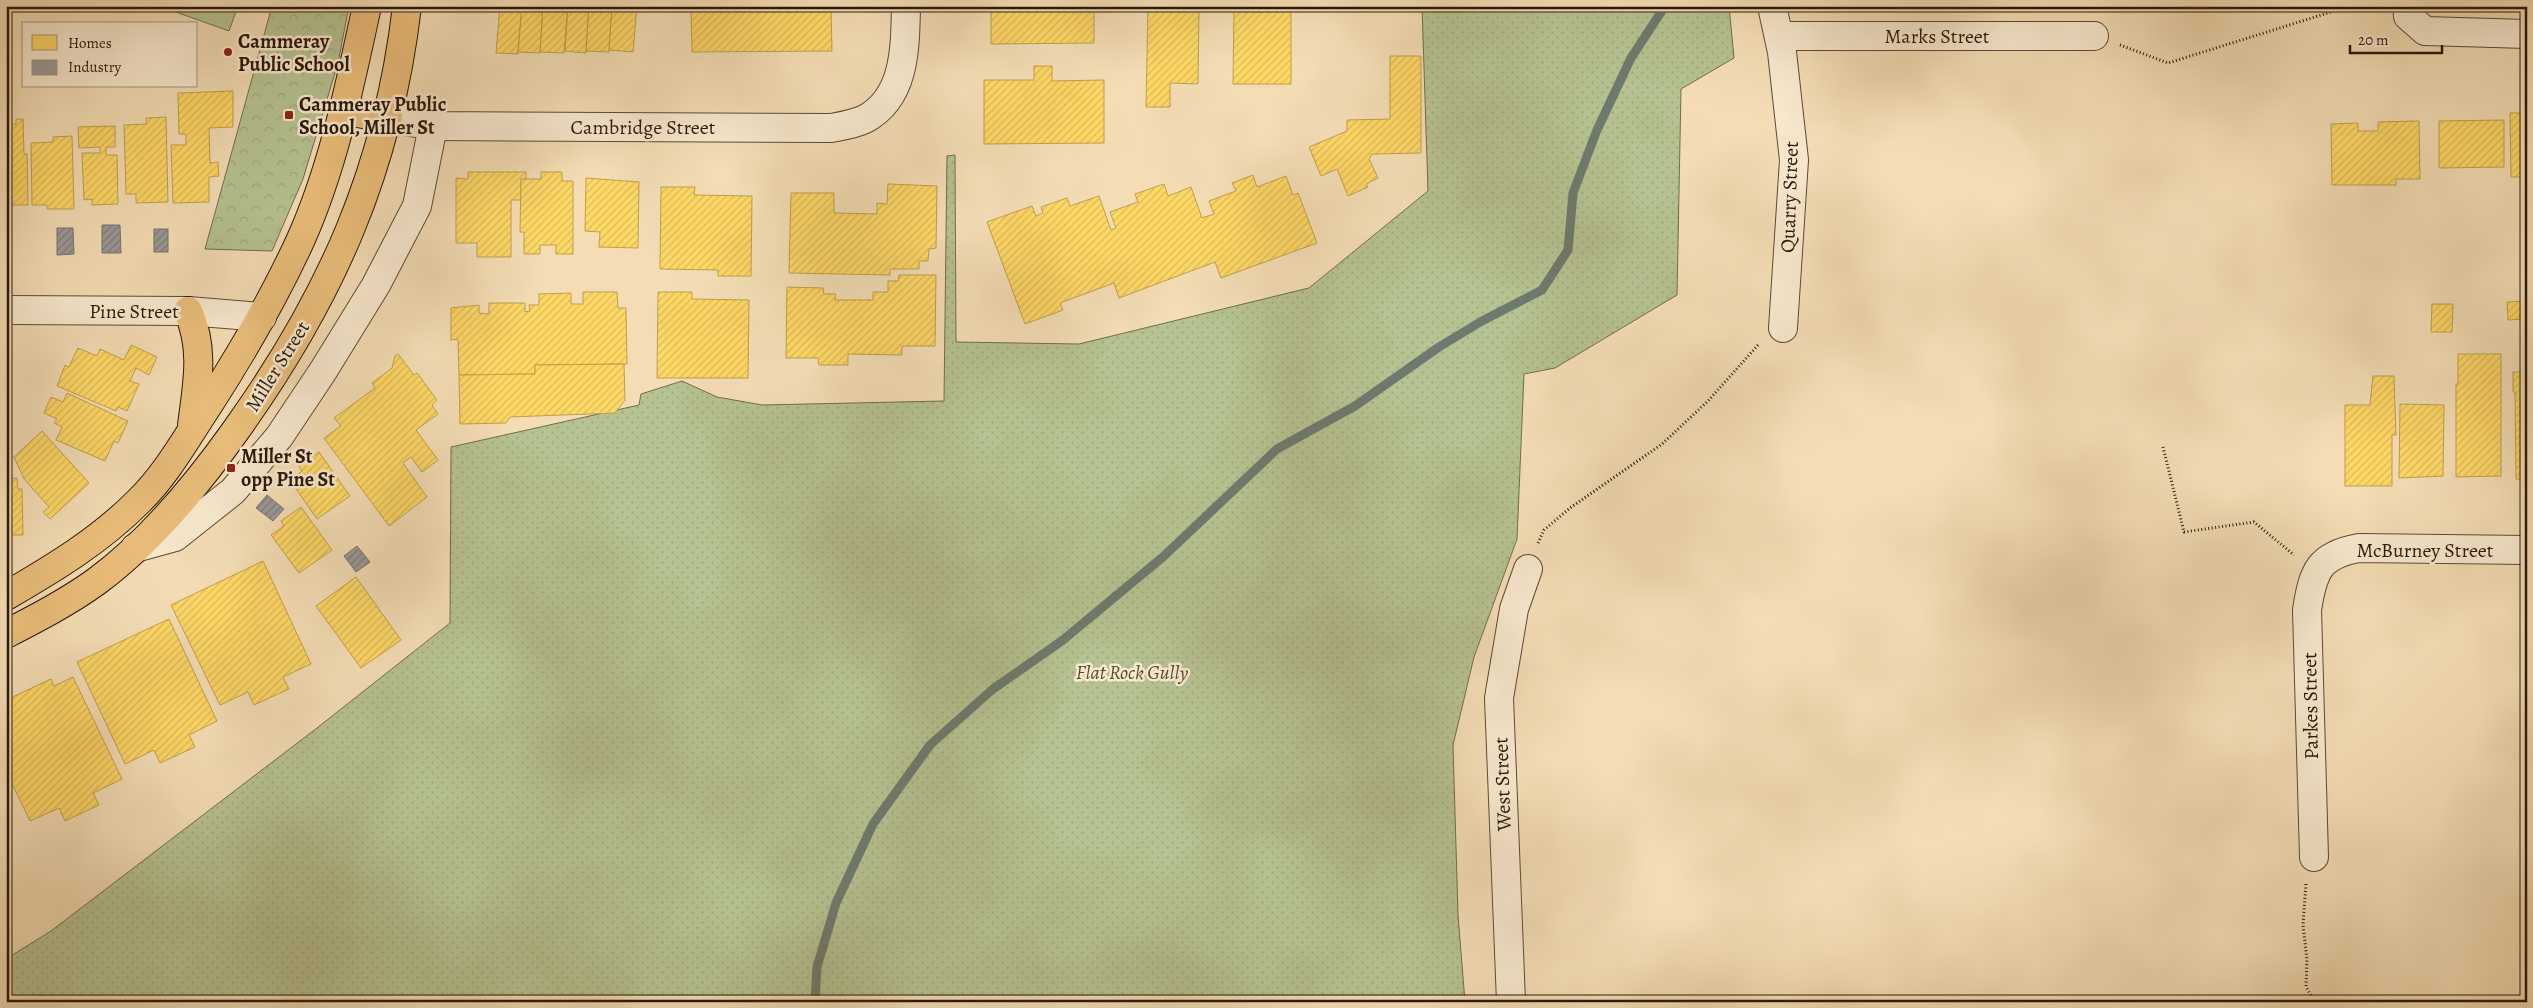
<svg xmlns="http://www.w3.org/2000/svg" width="2533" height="1008" font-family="Alegreya,serif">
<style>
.green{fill:#b6c291;stroke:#706d4e}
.forest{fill:url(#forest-crowns);stroke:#706d4e}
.park{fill:url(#park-dots);stroke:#706d4e}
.homes{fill:url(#homes-hatch);stroke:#bf9f4a}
.industry{fill:url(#industry-hatch);stroke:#78726e}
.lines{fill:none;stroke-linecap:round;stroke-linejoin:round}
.stream{stroke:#6e7a6e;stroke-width:9}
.minor-casing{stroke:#5c4935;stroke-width:30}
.major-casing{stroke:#2a180a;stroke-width:30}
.path{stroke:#2a180a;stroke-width:3;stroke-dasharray:1 2.5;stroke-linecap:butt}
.minor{stroke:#f8e9cf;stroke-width:28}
.major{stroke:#eabe7a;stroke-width:28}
.poi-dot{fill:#8f2418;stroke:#f8e9cf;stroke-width:2}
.labels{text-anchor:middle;stroke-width:5;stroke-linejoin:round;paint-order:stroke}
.street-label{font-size:20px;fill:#2a180a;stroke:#f8e9cf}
.poi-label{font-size:20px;font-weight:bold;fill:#2a180a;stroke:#f8e9cf;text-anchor:start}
.park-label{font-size:20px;font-style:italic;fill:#544b32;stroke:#f8e9cf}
</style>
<defs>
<pattern id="forest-crowns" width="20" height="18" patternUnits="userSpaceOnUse" patternTransform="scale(1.25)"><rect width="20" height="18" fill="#b6c291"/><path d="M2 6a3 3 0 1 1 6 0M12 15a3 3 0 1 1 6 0" fill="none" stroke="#9da67c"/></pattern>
<pattern id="park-dots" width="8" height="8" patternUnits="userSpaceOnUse" patternTransform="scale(1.25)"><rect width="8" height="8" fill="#b6c291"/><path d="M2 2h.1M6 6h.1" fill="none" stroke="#9da67c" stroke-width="1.8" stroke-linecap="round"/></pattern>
<pattern id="homes-hatch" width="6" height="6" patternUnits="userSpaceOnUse" patternTransform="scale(1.25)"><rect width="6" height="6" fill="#ffd966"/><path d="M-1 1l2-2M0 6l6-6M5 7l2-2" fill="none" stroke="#dbba57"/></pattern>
<pattern id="industry-hatch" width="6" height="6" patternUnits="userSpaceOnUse" patternTransform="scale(1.25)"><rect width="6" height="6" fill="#999"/><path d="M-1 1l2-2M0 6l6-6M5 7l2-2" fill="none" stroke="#7d7c7b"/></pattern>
</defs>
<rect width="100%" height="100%" fill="#f4ddb5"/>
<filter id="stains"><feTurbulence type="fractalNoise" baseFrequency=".004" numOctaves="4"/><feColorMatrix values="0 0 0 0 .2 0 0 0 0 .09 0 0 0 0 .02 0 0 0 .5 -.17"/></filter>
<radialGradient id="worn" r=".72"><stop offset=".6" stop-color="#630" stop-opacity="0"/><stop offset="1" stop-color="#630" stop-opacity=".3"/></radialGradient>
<polygon class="green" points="159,6 238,6 229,31"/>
<polygon class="forest" points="272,6 349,6 338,63 303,179 272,251 205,249"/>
<polygon class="park" points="1422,6 1729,6 1734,58 1681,89 1677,295 1555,368 1524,374 1517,539 1474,657 1453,745 1458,915 1465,1002 6,1002 6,959 51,931 317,728 450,623 451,447 639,405 641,394 682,381 717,397 762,405 944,401 947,156 955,155 956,342 1079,344 1309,288 1428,191"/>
<g class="homes">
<polygon points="500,6 522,6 518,54 496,53"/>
<polygon points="522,6 543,6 540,53 518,52"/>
<polygon points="543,6 568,6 564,53 540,52"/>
<polygon points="568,6 589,6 586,53 565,51"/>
<polygon points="589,6 612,6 609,52 586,51"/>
<polygon points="612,6 637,6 633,52 609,50"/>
<polygon points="691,6 831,6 832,51 692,52"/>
<polygon points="991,6 1094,6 1094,43 991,44"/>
<polygon points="1148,6 1199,6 1198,84 1170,83 1170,107 1146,107"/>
<polygon points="1234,6 1291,6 1291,84 1233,84"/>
<rect x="1355" y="6" width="22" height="5"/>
<polygon points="1390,56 1421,56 1421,153 1372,154 1369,159 1378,178 1366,184 1368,187 1348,196 1337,169 1321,176 1309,147 1347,131 1347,120 1390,119"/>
<polygon points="1034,66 1052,66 1052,81 1104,80 1104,143 984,144 984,80 1034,80"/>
<polygon points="233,91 233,127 209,128 210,163 218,162 219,176 209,177 209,202 173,203 171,145 186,145 186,134 179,134 178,93"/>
<polygon points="2510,113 2527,113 2527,177 2511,177"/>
<polygon points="166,117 168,202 136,203 136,194 126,194 124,125 147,124 146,118"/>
<polygon points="16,119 23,119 24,154 27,154 28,205 6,205 6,125 16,124"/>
<polygon points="2504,120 2504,167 2439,168 2439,121"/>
<polygon points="2419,121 2420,179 2396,179 2396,185 2332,185 2331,124 2358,123 2358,131 2378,131 2378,122"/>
<polygon points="115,126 115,147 106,147 106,155 117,155 118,204 92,205 92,199 84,200 82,153 100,153 100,147 79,148 78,127"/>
<polygon points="72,136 74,209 47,209 47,205 32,205 31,143 53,142 53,137"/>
<polygon points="468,172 526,172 526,179 521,179 521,200 511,200 511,257 477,257 477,243 456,243 456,178 468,179"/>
<polygon points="541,172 562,172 562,181 573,181 573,254 556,254 556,245 540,245 540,254 524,254 524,232 520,232 521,179 541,179"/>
<polygon points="1253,175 1257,187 1286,176 1293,195 1298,193 1317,243 1221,278 1215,262 1119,298 1114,283 1060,303 1063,310 1025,324 987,222 1032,206 1036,216 1043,213 1041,207 1067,198 1070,206 1099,196 1111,230 1116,228 1110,212 1138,202 1135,194 1164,184 1168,196 1191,187 1202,218 1214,214 1209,201 1236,191 1232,183"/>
<polygon points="586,178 639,182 638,248 599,247 600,232 585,231"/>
<polygon points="888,184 937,186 936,248 929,249 928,261 919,261 919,269 890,269 890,275 789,273 791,193 834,193 834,213 877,214 877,203 887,204"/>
<polygon points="661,187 695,187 694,195 752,196 751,276 718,276 718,270 660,269"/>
<polygon points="899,275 936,275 935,346 902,346 902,355 848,354 848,365 819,365 818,358 786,358 787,287 823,288 824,294 836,294 835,300 873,300 873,292 888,292 888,281 898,281"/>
<polygon points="583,292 617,292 618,308 626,308 627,364 535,365 535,374 459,375 458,339 451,340 451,308 479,305 479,313 489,314 489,303 525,303 525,312 530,311 529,305 539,305 539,294 571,293 571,304 583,304"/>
<polygon points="658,292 692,292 692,299 749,300 748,378 657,378"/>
<polygon points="2523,301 2524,319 2508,320 2507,302"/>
<polygon points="2432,304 2453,304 2452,332 2431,332"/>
<polygon points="131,345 157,357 149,375 136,368 130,381 139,384 127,411 118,407 116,411 57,386 65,365 69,367 78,348 97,356 100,349 124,360"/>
<polygon points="398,354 414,375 417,373 437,400 432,405 438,414 416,430 438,460 422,472 411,457 403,463 427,497 389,526 324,438 341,426 334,418 375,388 372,383 392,368 395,356"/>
<polygon points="2458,354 2501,354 2501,476 2456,477 2456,384 2458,384"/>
<polygon points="624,364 625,400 615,413 510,417 506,423 460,424 459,375 535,374 535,365"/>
<polygon points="2513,372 2527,372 2527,479 2516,479 2515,392 2513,392"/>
<polygon points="2373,376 2394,376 2396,435 2392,435 2392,486 2345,486 2345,405 2370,405"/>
<polygon points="67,393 128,421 118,443 114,441 105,461 56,440 62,427 54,423 57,419 44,413 51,397 63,402"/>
<polygon points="2400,404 2444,405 2443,476 2399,478"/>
<polygon points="42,431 89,483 50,519 43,512 49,507 24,479 14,457"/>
<polygon points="319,452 350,496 317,519 290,480 302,471 299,466"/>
<polygon points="17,478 18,489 22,489 23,535 10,535 11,546 6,546 6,479"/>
<polygon points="301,507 332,550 299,573 271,535 284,526 281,521"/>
<polygon points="263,561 311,664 283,677 289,689 254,705 248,692 220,705 171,605"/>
<polygon points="356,577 401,640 361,668 316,606"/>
<polygon points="169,619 217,721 189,735 195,747 160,763 154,750 125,764 77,662"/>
<polygon points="73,677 122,779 93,793 99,805 65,821 59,808 30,821 6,771 6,700 51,679 54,686"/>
</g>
<g class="industry">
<polygon points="102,225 120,225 121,253 102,253"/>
<polygon points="57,228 73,228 74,254 57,255"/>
<rect x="154" y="229" width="14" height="23"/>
<polygon points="267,495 284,509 273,521 256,508"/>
<polygon points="357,546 370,562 356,572 344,556"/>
</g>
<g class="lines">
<polyline class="stream" points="815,1002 817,967 836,903 873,824 930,745 993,689 1063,640 1164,556 1277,449 1355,406 1439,347 1482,321 1542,290 1568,250 1573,193 1597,130 1631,58 1665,6"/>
<defs>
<g id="minor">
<polyline points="1772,6 1782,52 1794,160 1783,328"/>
<polyline points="2407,6 2408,16 2425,31 2527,34"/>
<polyline points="1779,36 2094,36"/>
<path d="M388 118 433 126 831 128C842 126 855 124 865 119 906 97 905 47 906 6"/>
<polyline points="6,310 188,311 262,317"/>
<polyline points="135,548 175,537 233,491 279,437 323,371 376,285 417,206 433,126"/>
<path d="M2314 857 2307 610C2313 571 2319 555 2359 548L2527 550"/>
<polyline points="1511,1002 1499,698 1514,609 1528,569"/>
</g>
<g id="major">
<polyline points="344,111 388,118"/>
<path d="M188 311C205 350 197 385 192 425"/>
<path d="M6 596C54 568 99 541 138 502 167 474 187 437 209 404 243 351 275 296 301 239 334 165 350 84 367 6"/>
<path d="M6 634C37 618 68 602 97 581 151 541 197 485 236 430 331 297 388 170 407 6"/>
</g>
</defs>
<use href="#minor" class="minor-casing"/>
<use href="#major" class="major-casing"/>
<g class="path">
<polyline points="2120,45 2168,63 2350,6"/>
<polyline points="2163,447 2184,532 2254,522 2294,555"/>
<polyline points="1538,543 1544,530 1570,508 1662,444 1708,401 1758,345"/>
<polyline points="2306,884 2303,925 2307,960 2306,987 2315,1002"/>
</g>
<use href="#minor" class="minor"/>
<use href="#major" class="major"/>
</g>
<g class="poi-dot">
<circle cx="228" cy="52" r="5"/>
<rect x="284" y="110" width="10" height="10" rx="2.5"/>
<rect x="226" y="463" width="10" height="10" rx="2.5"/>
</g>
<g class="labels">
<g class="street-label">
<text x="1937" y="43">Marks Street</text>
<text x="643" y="134">Cambridge Street</text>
<text transform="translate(1789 197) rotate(-88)" y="7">Quarry Street</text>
<text x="134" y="318">Pine Street</text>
<text transform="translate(277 366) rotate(-58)" y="7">Miller Street</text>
<text x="2425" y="557">McBurney Street</text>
<text transform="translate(2310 706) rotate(-91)" y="7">Parkes Street</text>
<text transform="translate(1502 784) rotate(-92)" y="7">West Street</text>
</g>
<g class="poi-label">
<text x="238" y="48">Cammeray<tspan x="238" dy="23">Public School</tspan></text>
<text x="299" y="111">Cammeray Public<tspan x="299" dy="23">School, Miller St</tspan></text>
<text x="241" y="463">Miller St<tspan x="241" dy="23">opp Pine St</tspan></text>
</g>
<g class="park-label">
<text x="1132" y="679">Flat Rock Gully</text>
</g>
</g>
<rect width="2533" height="1008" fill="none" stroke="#f4ddb5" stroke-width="25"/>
<rect x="8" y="8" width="2518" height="993" fill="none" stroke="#2a180a" stroke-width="2.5"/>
<rect x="12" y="12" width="2508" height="983" fill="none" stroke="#2a180a"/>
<rect x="22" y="22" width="175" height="65" fill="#f8e9cf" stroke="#a69580"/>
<rect x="32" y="35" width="25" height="15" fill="#ffd966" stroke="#a69580"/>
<text x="68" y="48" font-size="15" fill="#2a180a">Homes</text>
<rect x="32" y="60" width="25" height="15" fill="#999999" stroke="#a69580"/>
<text x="68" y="72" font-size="15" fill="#2a180a">Industry</text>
<path d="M2350 45v8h92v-8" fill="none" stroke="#2a180a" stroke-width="2.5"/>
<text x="2358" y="45" font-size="15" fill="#2a180a" stroke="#f8e9cf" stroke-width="4" paint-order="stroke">20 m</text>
<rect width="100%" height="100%" filter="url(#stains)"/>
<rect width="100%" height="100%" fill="url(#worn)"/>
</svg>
